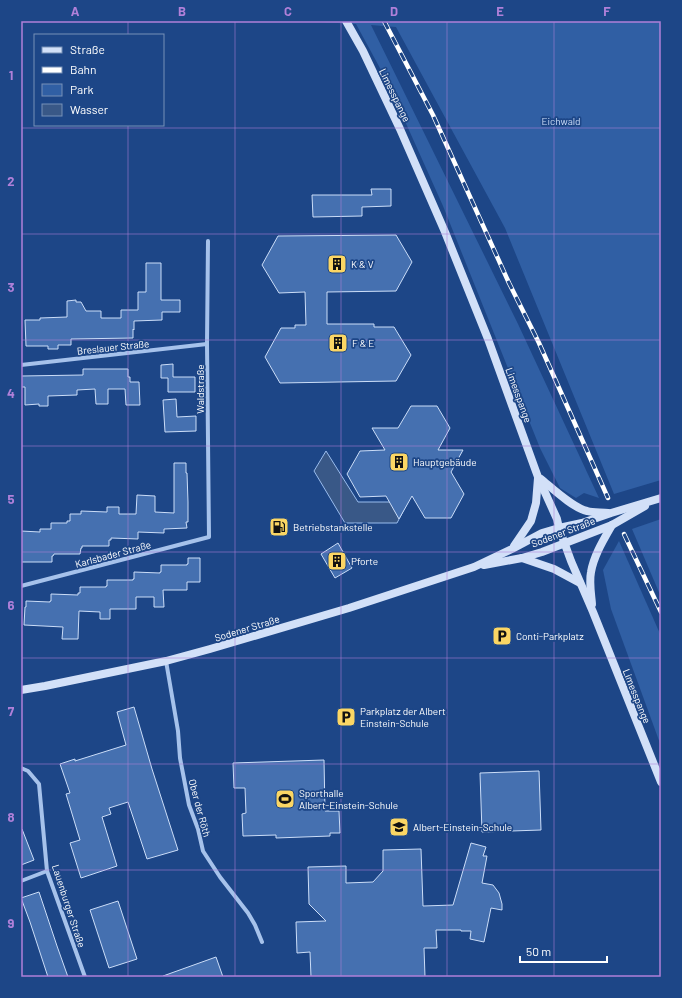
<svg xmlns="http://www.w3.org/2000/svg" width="682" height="998" font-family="Barlow,sans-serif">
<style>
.green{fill:#305fa4}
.water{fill:#395887;stroke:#99bced}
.building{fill:#4570b0;stroke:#cbddf8}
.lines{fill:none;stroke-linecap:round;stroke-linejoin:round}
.street{stroke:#a6c2eb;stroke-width:4}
.secondary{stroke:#d2e0f8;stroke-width:8}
.rail-casing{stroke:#fff;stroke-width:4.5}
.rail{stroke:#1d4687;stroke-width:3;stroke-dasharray:9;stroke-linecap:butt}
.grid{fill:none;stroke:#b080d9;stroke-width:1;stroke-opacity:0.55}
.labels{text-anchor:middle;stroke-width:3.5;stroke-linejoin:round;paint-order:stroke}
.street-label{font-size:10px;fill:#fff;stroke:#1d4687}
.park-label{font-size:10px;fill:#cbddf8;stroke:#1d4687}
.poi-label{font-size:10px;fill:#fff;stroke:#1d4687;text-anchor:start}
.neatline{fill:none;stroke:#b080d9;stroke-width:1.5}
.grid-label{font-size:13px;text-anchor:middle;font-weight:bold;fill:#b080d9}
</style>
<rect width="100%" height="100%" fill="#1d4687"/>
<g class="green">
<polygon points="300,21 661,21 661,480 614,494 505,228 396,27 371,25 518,324 599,498 584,493 576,498 560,488 540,448 443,206 387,81 356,24"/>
<polygon points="661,519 661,597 632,529"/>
<polygon points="619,541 661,636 661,746 611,609 603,570"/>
</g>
<polygon class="water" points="326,451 358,502 408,502 397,523 345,523 314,471"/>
<g class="building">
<polygon points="371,189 391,189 391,206 362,207 362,216 313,217 312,195 372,195"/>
<polygon points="396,235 412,262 396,291 327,292 327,324 374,324 374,327 394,327 411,355 396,381 280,383 265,357 281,328 295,328 295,325 306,325 305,292 279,293 262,265 278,236"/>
<polygon points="146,263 161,263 161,300 180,300 180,312 162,312 162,320 134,321 134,330 133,329 133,338 71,339 71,345 58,345 58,349 48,349 48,346 26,346 25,320 40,320 40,318 67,317 67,301 76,300 76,302 81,302 86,311 101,311 101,318 121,318 121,310 138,310 138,292 146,292"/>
<polygon points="173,364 173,377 195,377 195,392 168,392 168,378 161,378 161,365"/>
<polygon points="83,369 128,369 128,377 130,377 130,382 139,382 140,405 126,405 125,389 108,389 108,404 96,404 95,389 77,390 77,395 48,396 48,406 39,406 39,404 25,405 25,387 21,387 21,376 83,375"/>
<polygon points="176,399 177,417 196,416 196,431 165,432 163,400"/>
<polygon points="411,406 437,406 450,428 438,450 463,450 451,472 464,494 451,518 425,518 412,496 399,519 386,496 360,497 347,474 360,451 385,450 372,428 398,428"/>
<polygon points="174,463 186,463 186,473 187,473 188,502 188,522 186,522 187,528 164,529 164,533 138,532 138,539 111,538 111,540 109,540 109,546 82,546 82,548 81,548 80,554 54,554 53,556 52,556 52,562 21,562 21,531 40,532 40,529 51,529 51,523 67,523 67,521 70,521 70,514 81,514 81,511 107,512 107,507 119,507 119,514 136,514 137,495 155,496 155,512 174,513"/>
<polygon points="338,543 352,568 335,578 321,554"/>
<polygon points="188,558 200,558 200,582 187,582 187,590 163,590 164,607 154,607 154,597 136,597 136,609 110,609 110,619 100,619 100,612 79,611 78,639 62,639 63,627 24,625 25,607 26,607 26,601 50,602 50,601 51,601 51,594 78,595 78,593 80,593 80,587 106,587 106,586 107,586 107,580 133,580 133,579 134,579 134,572 160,573 160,572 161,572 161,565 187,565 187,564 188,564"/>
<polygon points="134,707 152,769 178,850 147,859 128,802 109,808 111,814 102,817 117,866 81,878 70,843 80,840 66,794 70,793 60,764 75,759 75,761 126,745 117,712"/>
<polygon points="324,760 325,811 339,811 340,833 330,833 330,836 276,838 276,835 243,836 242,814 246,813 245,788 234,788 233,763"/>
<polygon points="539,771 541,830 482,832 480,773"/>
<polygon points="21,829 22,829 34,860 21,865"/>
<polygon points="471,843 486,847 483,856 487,856 482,883 493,885 499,893 502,904 502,910 491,908 484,942 470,939 471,931 461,931 461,930 436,930 437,948 424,948 425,977 311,977 310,952 297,953 296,922 326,921 309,904 308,867 346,866 346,883 373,882 383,871 383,850 421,849 423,906 453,905"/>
<polygon points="39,892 57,946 68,977 48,977 30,922 21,898"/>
<polygon points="118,901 137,959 109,968 90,910"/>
<polygon points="216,957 223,977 164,977 163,976"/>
</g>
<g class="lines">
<g class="street">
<polyline points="21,365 207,344"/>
<polyline points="21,586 209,537 207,344 208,241"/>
<polyline points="166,661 178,731 180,758 189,805 198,829 203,851 220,877 248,913 255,925 262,942"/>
<polyline points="21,768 28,771 39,784 47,871 85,977"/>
<polyline points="21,881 47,871"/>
</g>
<g class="secondary">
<polyline points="346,21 363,51 400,129 445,232 488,339 538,477 557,519 559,528 571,561 593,612 661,782"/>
<path d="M541 479C552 488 573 508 587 511 593 513 602 512 608 513"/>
<polyline points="514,546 531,521 536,503 538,478"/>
<polyline points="522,558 554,569 580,583"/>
<polyline points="484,565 522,558 542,552 612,525 645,506"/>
<path d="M592 604C591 593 589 582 591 572 594 555 604 539 612 525"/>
<polyline points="21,690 45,686 166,661 210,649 349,608 474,567 512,549 542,533 559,528 582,523 611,513 661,498"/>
</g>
<defs>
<g id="rail">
<polyline points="384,21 433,115 509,283 539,343 608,498"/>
<polyline points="624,534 661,612"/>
</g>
</defs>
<use href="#rail" class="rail-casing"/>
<use href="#rail" class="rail"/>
</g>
<path class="grid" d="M128 21V35M235 21V977M341 21V977M447 21V977M554 21V977M128 125V977M21 128H661M21 234H661M21 340H661M21 446H661M21 552H661M21 658H661M21 764H661M21 870H661"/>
<defs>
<symbol id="building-square" viewBox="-11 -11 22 22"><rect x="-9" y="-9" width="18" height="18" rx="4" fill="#fbd664" stroke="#1d4687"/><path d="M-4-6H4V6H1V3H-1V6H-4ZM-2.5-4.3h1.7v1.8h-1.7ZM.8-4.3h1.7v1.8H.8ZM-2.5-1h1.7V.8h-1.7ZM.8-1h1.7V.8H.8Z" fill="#111"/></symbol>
<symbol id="fuel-square" viewBox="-11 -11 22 22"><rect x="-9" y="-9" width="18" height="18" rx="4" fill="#fbd664" stroke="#1d4687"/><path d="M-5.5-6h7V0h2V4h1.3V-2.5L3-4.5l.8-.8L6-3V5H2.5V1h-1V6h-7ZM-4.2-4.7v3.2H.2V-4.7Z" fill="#111"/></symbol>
<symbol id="parking-square" viewBox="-11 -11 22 22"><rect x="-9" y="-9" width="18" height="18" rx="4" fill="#fbd664" stroke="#1d4687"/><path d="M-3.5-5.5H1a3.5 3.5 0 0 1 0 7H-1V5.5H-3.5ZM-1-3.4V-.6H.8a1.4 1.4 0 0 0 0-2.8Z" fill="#111"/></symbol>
<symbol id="stadium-square" viewBox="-11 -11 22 22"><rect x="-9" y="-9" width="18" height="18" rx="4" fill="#fbd664" stroke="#1d4687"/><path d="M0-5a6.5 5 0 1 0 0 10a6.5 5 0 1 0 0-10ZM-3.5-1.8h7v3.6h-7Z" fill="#111"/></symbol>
<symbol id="school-square" viewBox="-11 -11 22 22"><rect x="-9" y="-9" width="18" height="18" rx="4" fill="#fbd664" stroke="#1d4687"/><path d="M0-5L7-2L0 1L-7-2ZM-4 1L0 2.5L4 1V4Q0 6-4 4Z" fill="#111"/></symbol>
</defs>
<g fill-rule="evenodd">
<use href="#building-square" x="326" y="253" width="22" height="22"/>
<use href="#building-square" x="327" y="332" width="22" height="22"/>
<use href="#building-square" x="388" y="451" width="22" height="22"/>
<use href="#fuel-square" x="268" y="516" width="22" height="22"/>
<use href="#building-square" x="326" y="550" width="22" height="22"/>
<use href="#parking-square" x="491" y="625" width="22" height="22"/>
<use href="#parking-square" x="335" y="706" width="22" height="22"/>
<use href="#stadium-square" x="274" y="788" width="22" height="22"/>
<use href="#school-square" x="388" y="816" width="22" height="22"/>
</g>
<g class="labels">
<g class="street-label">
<text transform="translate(395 95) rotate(64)" y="4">Limesspange</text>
<text transform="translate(113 347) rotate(-6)" y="4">Breslauer Straße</text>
<text transform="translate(200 389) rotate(-90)" y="4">Waldstraße</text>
<text transform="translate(519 395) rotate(70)" y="4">Limesspange</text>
<text transform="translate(563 532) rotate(-21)" y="4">Sodener Straße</text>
<text transform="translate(113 554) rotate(-15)" y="4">Karlsbader Straße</text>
<text transform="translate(247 628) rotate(-17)" y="4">Sodener Straße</text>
<text transform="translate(637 696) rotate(68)" y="4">Limesspange</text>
<text transform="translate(200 808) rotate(75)" y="4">Ober der Röth</text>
<text transform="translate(69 906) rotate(72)" y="4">Lauenburger Straße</text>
</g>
<g class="park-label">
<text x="561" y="125">Eichwald</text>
</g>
<g class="poi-label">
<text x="351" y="268">K &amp; V</text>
<text x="352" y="347">F &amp; E</text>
<text x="413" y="466">Hauptgebäude</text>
<text x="293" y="531">Betriebstankstelle</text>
<text x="351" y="565">Pforte</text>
<text x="516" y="640">Conti-Parkplatz</text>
<text x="360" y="715">Parkplatz der Albert<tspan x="360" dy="12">Einstein-Schule</tspan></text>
<text x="299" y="797">Sporthalle<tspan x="299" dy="12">Albert-Einstein-Schule</tspan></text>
<text x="413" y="831">Albert-Einstein-Schule</text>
</g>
</g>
<rect width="682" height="998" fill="none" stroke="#1d4687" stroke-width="44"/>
<rect x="34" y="34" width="130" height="92" fill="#1d4687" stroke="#7790b7"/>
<rect x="42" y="47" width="20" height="6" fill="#d2e0f8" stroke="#7790b7"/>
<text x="70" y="54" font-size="12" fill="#ffffff">Straße</text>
<rect x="42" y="67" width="20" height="6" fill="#ffffff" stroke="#7790b7"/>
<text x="70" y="74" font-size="12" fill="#ffffff">Bahn</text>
<rect x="42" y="84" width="20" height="12" fill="#305fa4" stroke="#7790b7"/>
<text x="70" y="94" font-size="12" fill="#ffffff">Park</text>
<rect x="42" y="104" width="20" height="12" fill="#395887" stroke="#7790b7"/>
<text x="70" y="114" font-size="12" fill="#ffffff">Wasser</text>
<path d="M520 956v6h87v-6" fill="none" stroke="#ffffff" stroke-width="2"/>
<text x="526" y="956" font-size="12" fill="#ffffff" stroke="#1d4687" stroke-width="3" paint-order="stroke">50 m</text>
<rect x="22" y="22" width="638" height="954" class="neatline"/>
<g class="grid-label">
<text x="75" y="16">A</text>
<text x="182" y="16">B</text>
<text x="288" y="16">C</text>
<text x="394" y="16">D</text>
<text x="500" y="16">E</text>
<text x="607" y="16">F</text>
<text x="11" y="80">1</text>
<text x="11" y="186">2</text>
<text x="11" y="292">3</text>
<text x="11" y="398">4</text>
<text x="11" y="504">5</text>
<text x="11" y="610">6</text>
<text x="11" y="716">7</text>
<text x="11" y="822">8</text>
<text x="11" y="928">9</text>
</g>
</svg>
